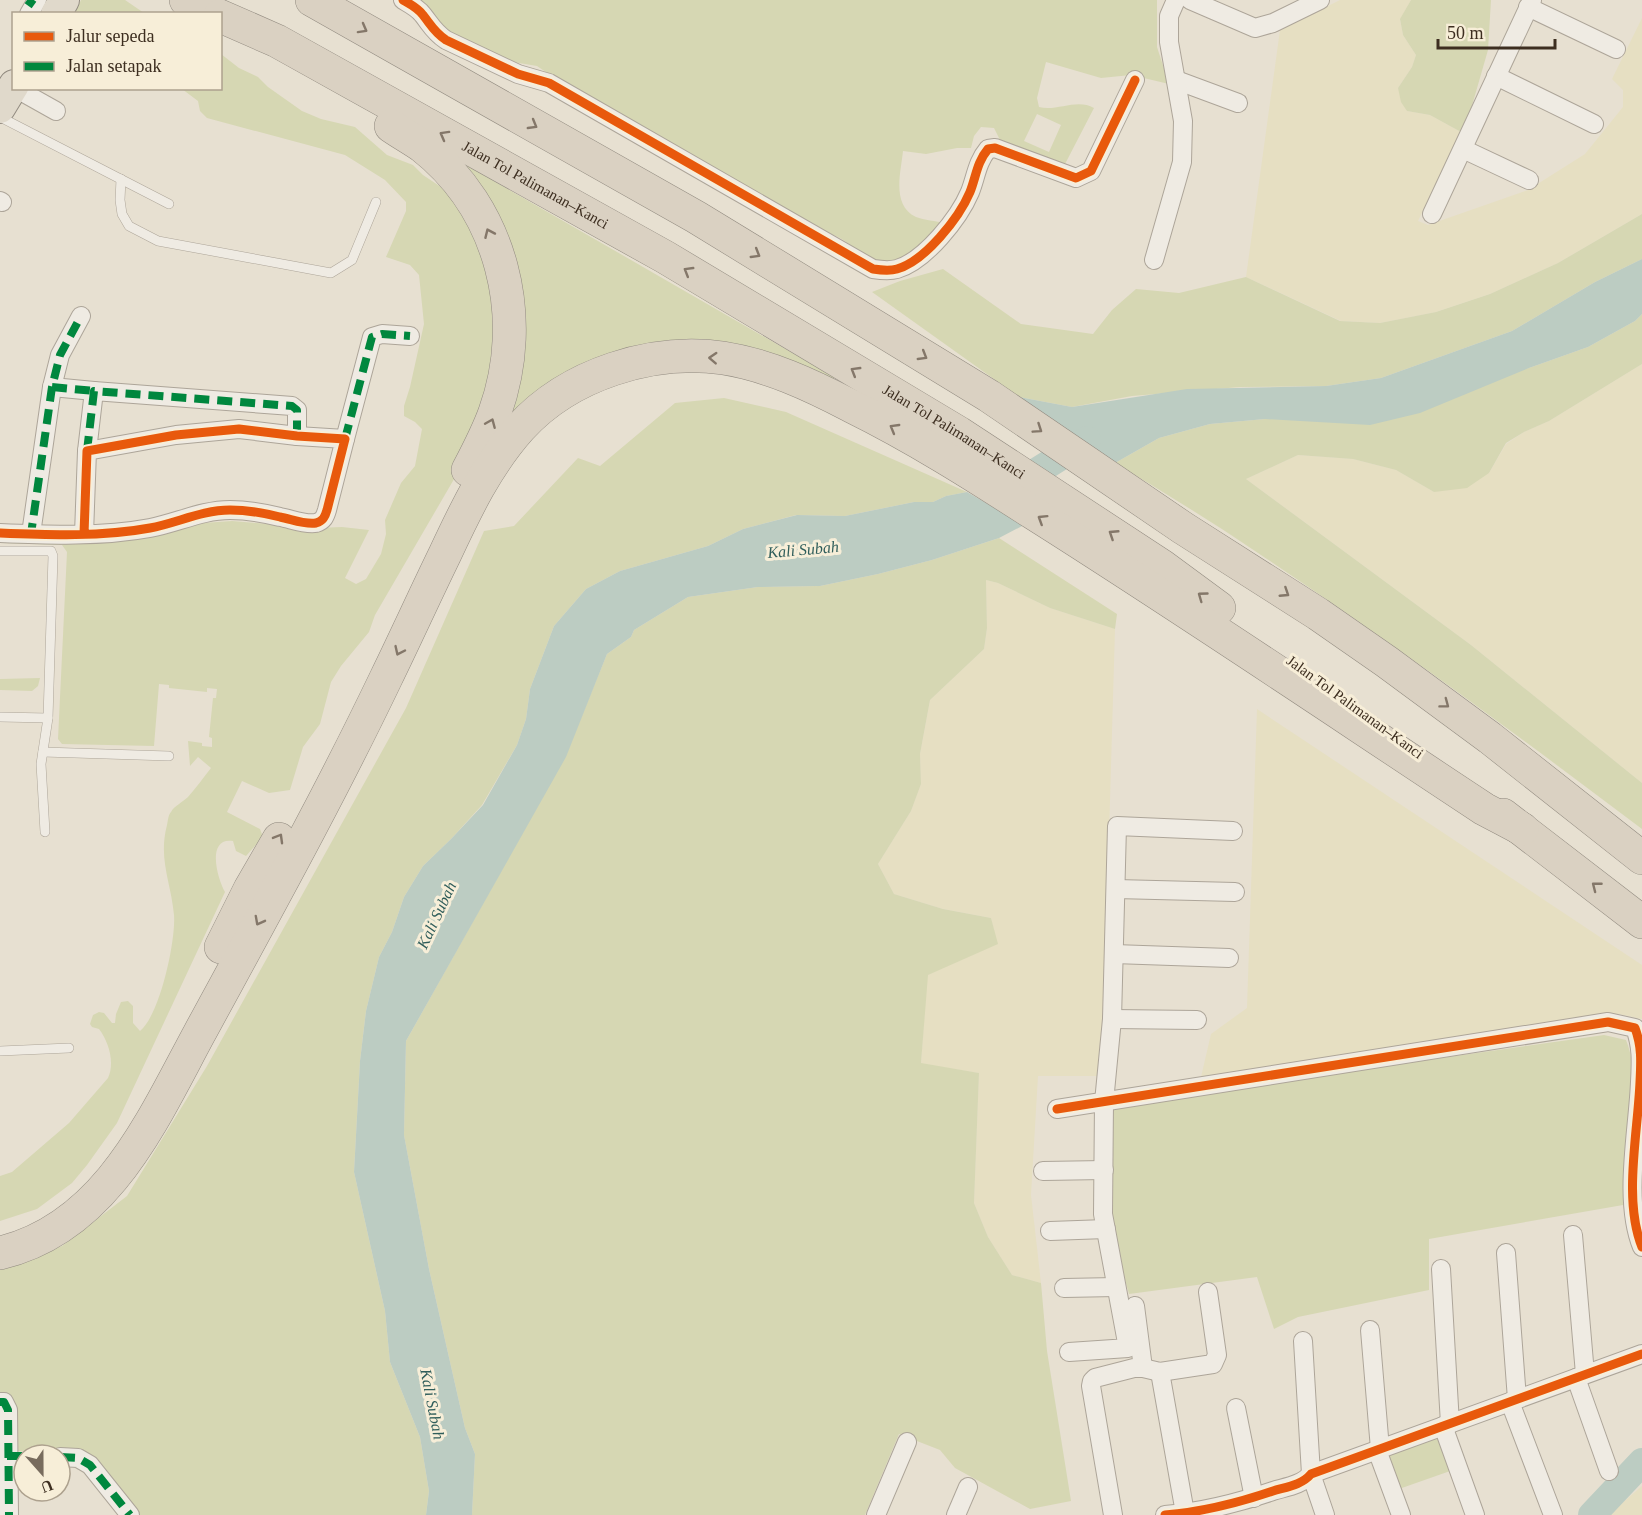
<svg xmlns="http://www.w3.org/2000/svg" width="1642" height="1515" font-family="Georgia,serif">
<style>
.farmland{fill:#e6dfc2}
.green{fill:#d6d7b3;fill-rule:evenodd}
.water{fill:#bcccc2}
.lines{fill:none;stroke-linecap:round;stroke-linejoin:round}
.river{stroke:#bcccc2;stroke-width:28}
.service-casing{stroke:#ada599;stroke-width:10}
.minor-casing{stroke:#ada599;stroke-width:20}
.trunk-casing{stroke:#928b80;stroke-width:32}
.motorway-casing{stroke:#928b80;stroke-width:34}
.service{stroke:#efebe3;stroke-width:9}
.minor{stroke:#efebe3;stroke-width:18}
.trunk{stroke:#e0d9cb;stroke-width:30}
.motorway{stroke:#dad1c2;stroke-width:33}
.quiet{stroke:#00873e;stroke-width:8;stroke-dasharray:15 8;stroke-linecap:butt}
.cycleway-casing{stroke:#f7eed8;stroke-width:13}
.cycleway{stroke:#e8590c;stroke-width:9}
.oneway{stroke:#847769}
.labels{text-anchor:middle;stroke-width:6;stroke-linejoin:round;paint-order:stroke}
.street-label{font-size:15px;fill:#3d2e20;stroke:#f7eed8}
.water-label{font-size:16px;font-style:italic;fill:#2f5d5a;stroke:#f7eed8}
</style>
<rect width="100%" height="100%" fill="#e7e0d1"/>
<g class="farmland">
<polygon points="1340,0 1411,0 1400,20 1403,35 1416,55 1412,67 1398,88 1407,111 1430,115 1461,132 1418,221 1428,225 1528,190 1585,154 1623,107 1623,90 1612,79 1642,18 1642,214 1558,263 1490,294 1436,312 1380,323 1341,321 1246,277 1280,30"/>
<polygon points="1642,364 1642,783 1471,645 1246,479 1298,455 1353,459 1396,470 1434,492 1489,473 1506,444 1524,432 1549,421"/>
<polygon points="986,580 998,583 1050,608 1115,629 1102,1076 1038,1076 1031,1195 1041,1283 1012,1275 988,1237 974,1203 979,1073 921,1064 927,975 997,944 991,918 943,909 894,894 878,864 911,811 921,784 920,754 930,700 984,649 987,628"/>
<polygon points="1257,709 1642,965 1642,1019 1619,1014 1201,1077 1211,1034 1247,1008"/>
<polygon points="1642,1486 1642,1515 1607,1515 1620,1505"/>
</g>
<g class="green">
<polygon points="81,0 125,0 144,13 74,14"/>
<path d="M420 0H1157V47L1169 84 1131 75 1101 78 1046 62 1037 98 1039 107C1056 112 1077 98 1094 108L1064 166 1002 144 994 128 981 127 974 136 971 148H957L926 154 903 151C901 172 891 205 916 217 924 220 936 221 945 223 925 240 896 276 867 258 860 255 855 248 849 244 837 235 825 231 811 227L559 81 537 66 513 62 489 54 439 26 425 3ZM1037 114 1061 125 1049 152 1024 141Z"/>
<polygon points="1411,0 1491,0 1488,50 1469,116 1461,132 1430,115 1407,111 1401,102 1398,88 1412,67 1416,55 1403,35 1400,19"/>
<path d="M221 54 239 68 258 77 268 87 302 111 321 119 355 127 387 155 413 165 423 175 441 187 458 200 488 266 499 359 457 474 375 615 369 632 341 666 331 682 320 724 303 747 290 790 269 793 242 781 227 812 260 829 263 837 246 856 236 851 233 841C206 837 217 878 225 892L117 1123 87 1165 72 1183 37 1209 0 1221V1176L12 1172 69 1123 108 1078C115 1063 109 1042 99 1029L92 1027 90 1024 93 1015 99 1012 104 1013 112 1023H115L116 1014 121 1002 128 1001 133 1006V1023L140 1031C160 1015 176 940 174 915 171 882 158 859 167 825 168 821 168 815 171 812 174 806 183 802 188 797 196 788 203 778 211 768L198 757 190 766 188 741 202 743V746L212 747V738L209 737 213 698H216L217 689 207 688V692L169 688V685L159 684 154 746 62 744 58 739 67 552 62 545 0 543V537L232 521 268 524 301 532 317 528 342 527 369 530 345 578 356 584 366 579 381 554 386 534 385 520 401 483 415 466 422 429 415 422 404 416V406L410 387 424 324 419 275 410 265 386 257 406 211V202L385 180 345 155 207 118 200 111 198 101 182 89 220 88Z"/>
<polygon points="447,154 834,377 834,380 695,348 509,430 520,354"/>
<polygon points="1642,214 1642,259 1595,282 1512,331 1381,378 1326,386 1240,387 1132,396 1072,407 1019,397 872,292 900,281 943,269 1021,324 1093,334 1112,310 1136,289 1179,293 1246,277 1340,321 1380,323 1436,312 1490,294 1558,263"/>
<path d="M1642 314V364L1549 421 1524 432 1506 443 1489 473 1467 488 1434 492 1396 470 1353 459 1298 455 1246 479 1471 645 1642 783V829C1516 734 1389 640 1258 553 1211 521 1163 492 1115 463L1159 438 1210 424 1265 419 1529 368 1588 347 1635 321Z"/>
<polygon points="724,398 786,412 967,492 946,496 933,502 914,502 845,516 796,515 743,529 708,546 620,571 586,589 554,626 530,689 526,719 517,745 482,805 451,839 423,866 404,897 392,932 379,957 366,1011 360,1061 354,1172 385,1311 390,1362 420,1437 429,1491 426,1515 136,1515 81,1453 12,1451 0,1397 0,1268 62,1246 127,1196 207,1066 406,708 484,531 514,526 578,458 600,466 675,403"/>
<polygon points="999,538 1117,614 1115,629 1050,608 998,583 986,580 987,628 984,649 930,700 920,754 921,784 911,811 878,864 894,894 943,909 991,918 998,944 928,975 921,1063 979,1073 974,1203 988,1237 1012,1275 1041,1283 1047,1351 1071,1501 1030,1509 955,1468 940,1450 899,1434 865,1515 472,1515 475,1454 465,1428 429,1269 404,1135 406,1041 565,757 607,654 631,637 634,630 688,597 758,587 820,586 878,574 932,560"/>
<polygon points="40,678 38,686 32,691 0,690 0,679"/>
<path d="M1604 1035 1626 1040C1637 1067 1632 1093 1629 1122 1626 1149 1625 1177 1623 1205L1429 1239V1290L1298 1317 1274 1329 1257 1277 1129 1294 1111 1230 1108 1117 1113 1107 1124 1103Z"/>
<polygon points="1441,1437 1453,1470 1399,1489 1387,1456"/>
</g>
<g class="water">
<polygon points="1642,259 1642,314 1635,321 1588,347 1529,368 1420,413 1370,425 1265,419 1210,424 1159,438 1115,463 1019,397 1072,407 1187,389 1326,386 1381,378 1512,331 1595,282"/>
<polygon points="967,492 1024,525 999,538 932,560 878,574 820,586 758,587 688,597 634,630 631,637 607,654 566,757 406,1041 404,1135 429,1269 465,1428 475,1454 472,1515 426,1515 429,1491 420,1437 390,1362 385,1311 354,1172 360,1061 366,1011 379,957 392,932 404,897 423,866 451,839 483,805 517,745 526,719 530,689 554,626 586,589 620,571 708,546 743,529 797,515 845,516 914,502 933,502 946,496"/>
</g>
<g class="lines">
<g class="river">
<polyline points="1009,489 1087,440"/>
<polyline points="1592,1515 1642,1462"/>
</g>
<defs>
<g id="service">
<polyline points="0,117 169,204"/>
<polyline points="121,179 120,200 122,214 129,226 158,241 331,273 352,260 376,202"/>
<polyline points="0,551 51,551 53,556 48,718 41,764 45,832"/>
<polyline points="0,717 48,718"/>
<polyline points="43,752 169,756"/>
<polyline points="0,1051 69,1048"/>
</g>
<g id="minor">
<path d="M403 0C410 4 418 8 423 15 431 25 434 32 446 40L518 74 549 83 873 269C880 270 890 271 897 269 925 261 959 218 970 192 976 177 977 162 988 149L995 148 1076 178 1091 171 1135 80"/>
<polyline points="1190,0 1255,28 1273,23 1320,0"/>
<polyline points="1528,7 1616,49"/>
<polyline points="29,14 37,0"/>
<polyline points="1496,76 1594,124"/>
<polyline points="1176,80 1238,103"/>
<polyline points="15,88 56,111"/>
<polyline points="1463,149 1529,180"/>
<polyline points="0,201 2,202"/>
<polyline points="1432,214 1532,0"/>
<polyline points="1154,260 1182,162 1183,121 1169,42 1169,16 1176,0"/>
<polyline points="52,387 94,391"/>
<polyline points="345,439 372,337 382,334 410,336"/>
<polyline points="87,451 94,391 292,406 297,410 297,436"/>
<path d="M0 533C49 535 102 537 150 528 177 523 202 510 230 510 247 510 264 513 280 517 291 519 305 525 316 523 323 521 325 517 327 510L345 439 297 436 239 429 176 435 87 451 84 534"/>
<polyline points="31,534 52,387 60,355 81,316"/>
<polyline points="1116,889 1235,892"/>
<polyline points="1114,954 1229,958"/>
<polyline points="1112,1019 1197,1020"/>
<path d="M1057 1109 1608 1022 1635 1028C1642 1047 1641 1062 1640 1082 1638 1132 1623 1200 1642 1247"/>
<polyline points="1043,1171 1104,1170"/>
<polyline points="1050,1231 1106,1229"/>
<polyline points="1573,1235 1585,1374"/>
<polyline points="1506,1253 1517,1399"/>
<polyline points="1441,1269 1450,1424"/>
<polyline points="1064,1288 1116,1287"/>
<polyline points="1135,1306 1143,1368"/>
<polyline points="1370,1330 1380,1449"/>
<polyline points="1303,1341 1311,1474 1325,1515"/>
<polyline points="1069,1352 1128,1348 1103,1214 1104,1102 1112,1019 1117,826 1233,831"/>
<polyline points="1160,1372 1185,1513"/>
<polyline points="1576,1378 1609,1471"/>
<polyline points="0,1402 4,1402 8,1410 9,1515"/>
<polyline points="1510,1402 1553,1515"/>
<polyline points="1236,1408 1254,1498"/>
<polyline points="1443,1426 1475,1515"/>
<polyline points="1377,1450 1401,1515"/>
<polyline points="60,1457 78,1458 90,1465 130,1515"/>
<polyline points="876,1515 907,1442"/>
<polyline points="956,1515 968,1487"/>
<polyline points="1113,1515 1091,1386 1092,1381 1095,1378 1134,1368 1143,1368 1160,1372 1213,1364 1217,1355 1208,1292"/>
<path d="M1165 1515C1202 1512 1238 1503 1273 1491 1286 1487 1302 1485 1311 1474L1642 1354"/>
</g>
<g id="trunk">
<polyline points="56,14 64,0"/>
<polyline points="0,108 14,85"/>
</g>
<g id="motorway">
<polyline points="186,0 215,14"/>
<polyline points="312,0 696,217 989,396 1183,528 1318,614 1387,662 1490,738 1642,858"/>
<path id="s1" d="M220 16 277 41 665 257 959 433 1162 566 1219 608"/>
<path d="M391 126C401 133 412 139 422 146 502 209 529 317 495 412 488 432 478 451 468 470"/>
<polyline points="1503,815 1642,922"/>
<polyline points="221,947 250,889 279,839"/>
<path d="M0 1253C106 1228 152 1121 199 1034 263 916 328 799 386 678 406 637 425 595 445 554 466 509 487 465 520 428 569 374 652 348 723 358 768 365 811 385 851 406 914 437 974 475 1033 513 1185 609 1334 710 1484 809L1522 829"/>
</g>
</defs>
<use href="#service" class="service-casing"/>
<use href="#minor" class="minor-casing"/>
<use href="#trunk" class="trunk-casing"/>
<use href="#motorway" class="motorway-casing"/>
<use href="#service" class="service"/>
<use href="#minor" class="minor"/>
<use href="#trunk" class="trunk"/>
<use href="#motorway" class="motorway"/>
<g class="quiet">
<polyline points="27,0 34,5"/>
<polyline points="52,387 94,391"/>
<polyline points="345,439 372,337 382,334 410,336"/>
<polyline points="87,451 94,391 292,406 297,410 297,436"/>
<polyline points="35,534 31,534 52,387 60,355 81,316"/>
<polyline points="0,1402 4,1402 8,1410 9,1515"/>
<polyline points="7,1456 24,1456"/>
<polyline points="60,1457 78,1458 90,1465 130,1515"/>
</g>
<defs>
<g id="cycleway">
<path d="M403 0C410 4 418 8 423 15 431 25 434 32 446 40L518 74 549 83 873 269C880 270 890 271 897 269 925 261 959 218 970 192 976 177 977 162 988 149L995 148 1076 178 1091 171 1135 80"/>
<path d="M0 533C49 535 102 537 150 528 177 523 202 510 230 510 247 510 264 513 280 517 291 519 305 525 316 523 323 521 325 517 327 510L345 439 297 436 239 429 176 435 87 451 84 534"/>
<path d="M1057 1109 1608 1022 1635 1028C1642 1047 1641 1062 1640 1082 1638 1132 1623 1200 1642 1247"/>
<path d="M1165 1515C1202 1512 1238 1503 1273 1491 1286 1487 1302 1485 1311 1474L1642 1354"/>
</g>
</defs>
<use href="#cycleway" class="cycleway-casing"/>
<use href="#cycleway" class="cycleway"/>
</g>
<defs><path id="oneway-chevron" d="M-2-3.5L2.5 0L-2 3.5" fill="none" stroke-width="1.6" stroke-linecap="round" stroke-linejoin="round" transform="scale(1.5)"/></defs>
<g class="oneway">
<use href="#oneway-chevron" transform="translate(363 29) rotate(29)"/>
<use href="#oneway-chevron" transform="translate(533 125) rotate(30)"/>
<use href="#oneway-chevron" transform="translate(444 135) rotate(-151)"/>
<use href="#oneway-chevron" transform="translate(489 233) rotate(-114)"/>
<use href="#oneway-chevron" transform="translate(756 254) rotate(31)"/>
<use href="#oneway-chevron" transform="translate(688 271) rotate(-149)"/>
<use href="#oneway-chevron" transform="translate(923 356) rotate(31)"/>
<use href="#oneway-chevron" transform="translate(713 358) rotate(-177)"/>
<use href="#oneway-chevron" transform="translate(855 371) rotate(-149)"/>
<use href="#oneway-chevron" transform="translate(491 423) rotate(-67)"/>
<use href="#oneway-chevron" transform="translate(894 428) rotate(-150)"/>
<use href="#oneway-chevron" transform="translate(1038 429) rotate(34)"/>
<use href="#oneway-chevron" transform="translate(1042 519) rotate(-148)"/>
<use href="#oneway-chevron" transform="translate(1113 534) rotate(-147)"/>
<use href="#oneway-chevron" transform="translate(1285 593) rotate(33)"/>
<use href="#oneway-chevron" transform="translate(1202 596) rotate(-144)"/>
<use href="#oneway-chevron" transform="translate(399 651) rotate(115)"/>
<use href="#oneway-chevron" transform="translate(1445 704) rotate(37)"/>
<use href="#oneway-chevron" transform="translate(279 838) rotate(-60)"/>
<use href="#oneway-chevron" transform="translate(1596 886) rotate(-142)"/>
<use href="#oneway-chevron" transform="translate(259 921) rotate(118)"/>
</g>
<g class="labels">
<g class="street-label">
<text dy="5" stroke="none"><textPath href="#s1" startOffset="358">Jalan Tol Palimanan–Kanci</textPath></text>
<text dy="5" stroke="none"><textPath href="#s1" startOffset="844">Jalan Tol Palimanan–Kanci</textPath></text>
<text transform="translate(1355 707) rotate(36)" y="5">Jalan Tol Palimanan–Kanci</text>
</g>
<g class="water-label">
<text transform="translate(803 549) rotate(-5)" y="6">Kali Subah</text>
<text transform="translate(436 915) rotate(-65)" y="6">Kali Subah</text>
<text transform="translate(433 1404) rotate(79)" y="6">Kali Subah</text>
</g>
</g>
<rect x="12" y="12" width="210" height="78" fill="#f7eed8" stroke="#ada18e" stroke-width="1.5"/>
<rect x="24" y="32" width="30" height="9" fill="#e8590c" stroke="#ada18e" stroke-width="1.5"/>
<text x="66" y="42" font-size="18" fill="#3d2e20">Jalur sepeda</text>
<rect x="24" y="62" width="30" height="9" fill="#00873e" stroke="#ada18e" stroke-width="1.5"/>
<text x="66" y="72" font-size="18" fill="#3d2e20">Jalan setapak</text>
<g transform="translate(42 1473) rotate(159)"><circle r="28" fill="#f7eed8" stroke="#ada18e" stroke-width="1.5"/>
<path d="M0-4.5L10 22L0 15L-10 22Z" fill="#786c5e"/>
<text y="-9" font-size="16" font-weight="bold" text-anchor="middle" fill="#3d2e20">U</text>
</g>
<path d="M1438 39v9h117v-9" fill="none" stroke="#3d2e20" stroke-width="3"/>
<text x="1447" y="39" font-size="18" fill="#3d2e20" stroke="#f7eed8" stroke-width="4.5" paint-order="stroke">50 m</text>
</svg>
